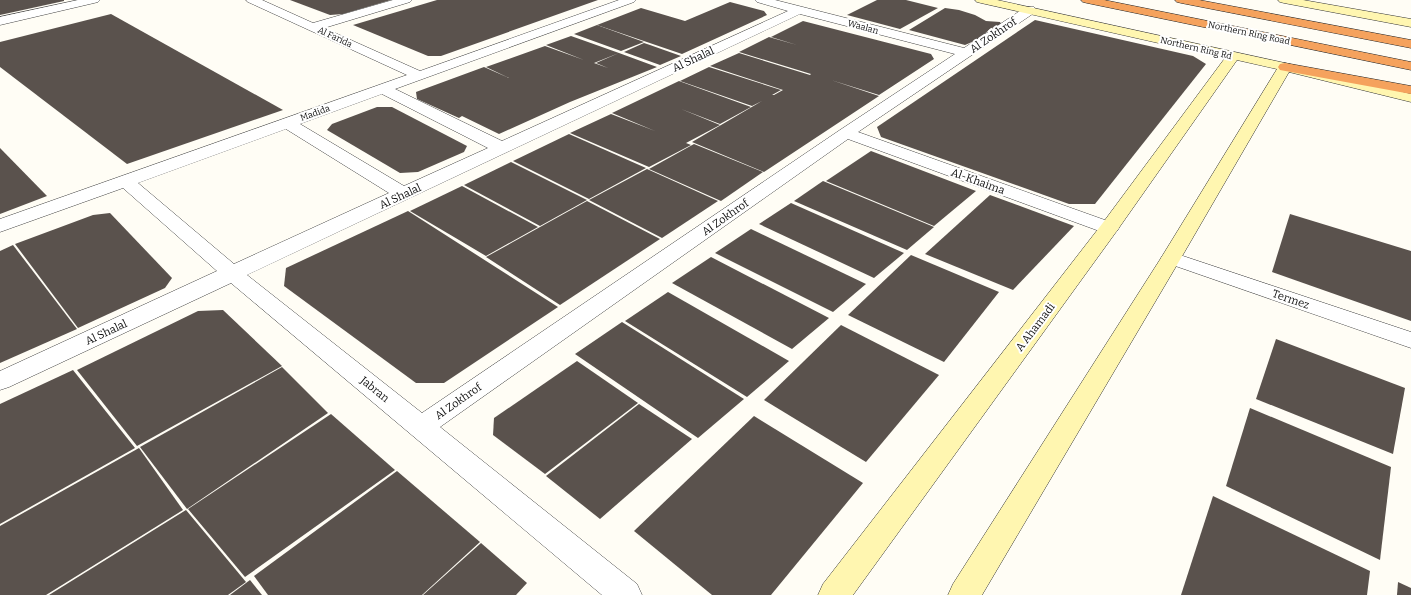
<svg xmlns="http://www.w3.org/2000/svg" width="1411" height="595" font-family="Bitter,serif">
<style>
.building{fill:#5a524d}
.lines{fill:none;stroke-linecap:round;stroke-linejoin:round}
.street-casing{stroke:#444;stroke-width:1}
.secondary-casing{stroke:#333;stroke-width:1}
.highway-casing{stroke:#222;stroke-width:1}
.street{fill:#fff;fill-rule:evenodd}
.secondary{fill:#fff6b0;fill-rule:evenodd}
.highway{fill:#f5a25d;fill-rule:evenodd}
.labels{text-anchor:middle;stroke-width:4;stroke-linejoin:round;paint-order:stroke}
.far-street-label{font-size:9px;fill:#111;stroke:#fff}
.street-label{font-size:11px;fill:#111;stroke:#fff}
</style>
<rect width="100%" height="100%" fill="#fffdf5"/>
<g class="building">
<polygon points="0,0 64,0 64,1 0,15"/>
<polygon points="290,0 391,0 343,14 330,15"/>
<polygon points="437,0 598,0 441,56 428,56 353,25"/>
<polygon points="877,0 906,0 938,8 900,29 847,15"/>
<polygon points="730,2 764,11 767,15 682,54 597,25 641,8 685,21"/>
<polygon points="945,8 959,10 975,15 986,21 1000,22 1003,27 991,28 979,39 965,45 909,30"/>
<polygon points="111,14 283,110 127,164 0,67 0,42"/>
<polygon points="1035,20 1193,56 1206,64 1095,204 1069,204 881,137 877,127"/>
<polygon points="803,21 931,54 934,59 879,95 831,80 879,96 764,172 692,142 762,101 752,106 680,81 709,67 781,90 772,95 774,95 783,90 710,66 739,53 810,75 811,74 739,52 769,37 797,45 771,37"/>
<polygon points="597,25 644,42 621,51 574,34"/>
<polygon points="571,36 619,53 594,63 608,68 596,63 619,53 657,67 570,102 499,134 462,116 459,118 417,99 416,92 484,67 509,78 486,67 545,46 584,60 546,45"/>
<polygon points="644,43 650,45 681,56 660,65 624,52"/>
<polygon points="679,81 751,107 720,124 681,109 720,125 686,143 691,145 649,167 570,133 611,114 655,131 612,113"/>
<polygon points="377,107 392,107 467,146 464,152 418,172 400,173 327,130 332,124"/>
<polygon points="569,134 646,168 589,199 513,161"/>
<polygon points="694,144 763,172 721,201 649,169"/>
<polygon points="0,148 47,196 0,214"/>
<polygon points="871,151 976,191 934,226 826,181"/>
<polygon points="511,162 587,200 540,226 464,185"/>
<polygon points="647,169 718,201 662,238 589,200"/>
<polygon points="823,181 934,227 907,250 794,201"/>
<polygon points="462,186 538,227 486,256 410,211"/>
<polygon points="990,195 1074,226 1013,290 925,254"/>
<polygon points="587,201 660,239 560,305 486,257"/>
<polygon points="791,203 904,253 874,278 759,224"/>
<polygon points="408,211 558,307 444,383 416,383 284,286 286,268"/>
<polygon points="110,213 172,278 165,288 78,328 15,244 93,215"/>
<polygon points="1290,214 1411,251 1411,321 1272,272"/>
<polygon points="751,229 866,284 833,312 715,253"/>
<polygon points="13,245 77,329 0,363 0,251"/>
<polygon points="911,255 999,292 944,362 848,315"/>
<polygon points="711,257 829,318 792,349 672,283"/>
<polygon points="668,292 789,361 747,397 625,321"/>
<polygon points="223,310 282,366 137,446 77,370 198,311"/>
<polygon points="622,322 744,399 698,438 575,354"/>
<polygon points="841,325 939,375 866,462 764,400"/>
<polygon points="1276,339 1405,388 1393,454 1256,399"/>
<polygon points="577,361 638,403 545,474 493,435 494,418"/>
<polygon points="282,367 328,413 187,509 140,447"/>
<polygon points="73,370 135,448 0,524 0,404"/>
<polygon points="639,404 692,439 600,519 546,476"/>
<polygon points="1250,408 1391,467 1380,560 1226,486"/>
<polygon points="331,414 395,470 245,577 188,509"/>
<polygon points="754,416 863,483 771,595 712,595 634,531"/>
<polygon points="139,448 183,510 46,595 0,595 0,526"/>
<polygon points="397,471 480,542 422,595 268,595 254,576"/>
<polygon points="1213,496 1370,571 1367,595 1181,595"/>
<polygon points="186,510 246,582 228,595 49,595"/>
<polygon points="481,543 527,583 516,595 423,595"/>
<polygon points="250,580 262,595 230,595"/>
<polygon points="1398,582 1411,588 1411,595 1397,595"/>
</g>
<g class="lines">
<defs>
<g id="street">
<polygon points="78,0 100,0 98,2 94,3 0,25 0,17"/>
<path d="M246 0H262L313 23 393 0H412L410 2 324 28 420 71 619 0H636L634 2 395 89 502 141 788 11 757 2 755 0H775L964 48 1026 7H1034L1036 10 1034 13 858 132 1116 224 1119 228 1116 232 1109 234 1102 232 848 139 440 427 637 584 642 595H602L231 283 9 387 0 390V371L217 271 123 188 0 232V219L407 75 248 2ZM800 14 955 54 840 130 422 413 247 275ZM382 94 488 148 404 186 300 124ZM286 129 389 193 234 264 138 183Z"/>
<polygon points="1171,252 1411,332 1411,348 1164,262 1161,258 1164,254"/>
</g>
<g id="secondary">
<polygon points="975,0 997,0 1285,63 1411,94 1411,102 1289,72 1181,258 982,595 948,595 953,584 1161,258 1277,69 1237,60 1116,232 853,595 818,595 823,584 1102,224 1225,58 981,3 977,2"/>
<polygon points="1278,0 1303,0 1411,19 1411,27 1284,3 1280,2"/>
</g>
<g id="highway">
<polygon points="1081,0 1104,0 1411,62 1411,70 1087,3 1083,2"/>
<polygon points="1175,0 1199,0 1411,40 1411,48 1181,3 1177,2"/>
<polygon points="1285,63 1411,86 1411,94 1280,70 1278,67 1280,64"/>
</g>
</defs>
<use href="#street" class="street-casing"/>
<use href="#secondary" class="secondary-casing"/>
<use href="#highway" class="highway-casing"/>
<use href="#street" class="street"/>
<use href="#secondary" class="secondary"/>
<use href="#highway" class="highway"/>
</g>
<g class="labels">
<g class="far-street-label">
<text transform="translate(863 27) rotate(15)" y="3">Waalan</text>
<text transform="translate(1249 33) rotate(12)" y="3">Northern Ring Road</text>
<text transform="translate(335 37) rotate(25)" y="3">Al Farida</text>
<text transform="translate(1196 48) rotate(13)" y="3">Northern Ring Rd</text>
<text transform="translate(315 113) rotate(-20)" y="3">Madida</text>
</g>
<g class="street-label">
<text transform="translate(993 35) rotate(-34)" y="4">Al Zokhrof</text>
<text transform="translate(693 59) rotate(-25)" y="4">Al Shalal</text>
<text transform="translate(978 181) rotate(20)" y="4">Al-Khaima</text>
<text transform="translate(400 196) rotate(-25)" y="4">Al Shalal</text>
<text transform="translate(725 217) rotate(-35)" y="4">Al Zokhrof</text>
<text transform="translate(1291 299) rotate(19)" y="4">Termez</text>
<text transform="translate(1035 327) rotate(-53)" y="4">A Ahamadi</text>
<text transform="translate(106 332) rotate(-25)" y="4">Al Shalal</text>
<text transform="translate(375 389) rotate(39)" y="4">Jabran</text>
<text transform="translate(458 401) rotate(-35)" y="4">Al Zokhrof</text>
</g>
</g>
</svg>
